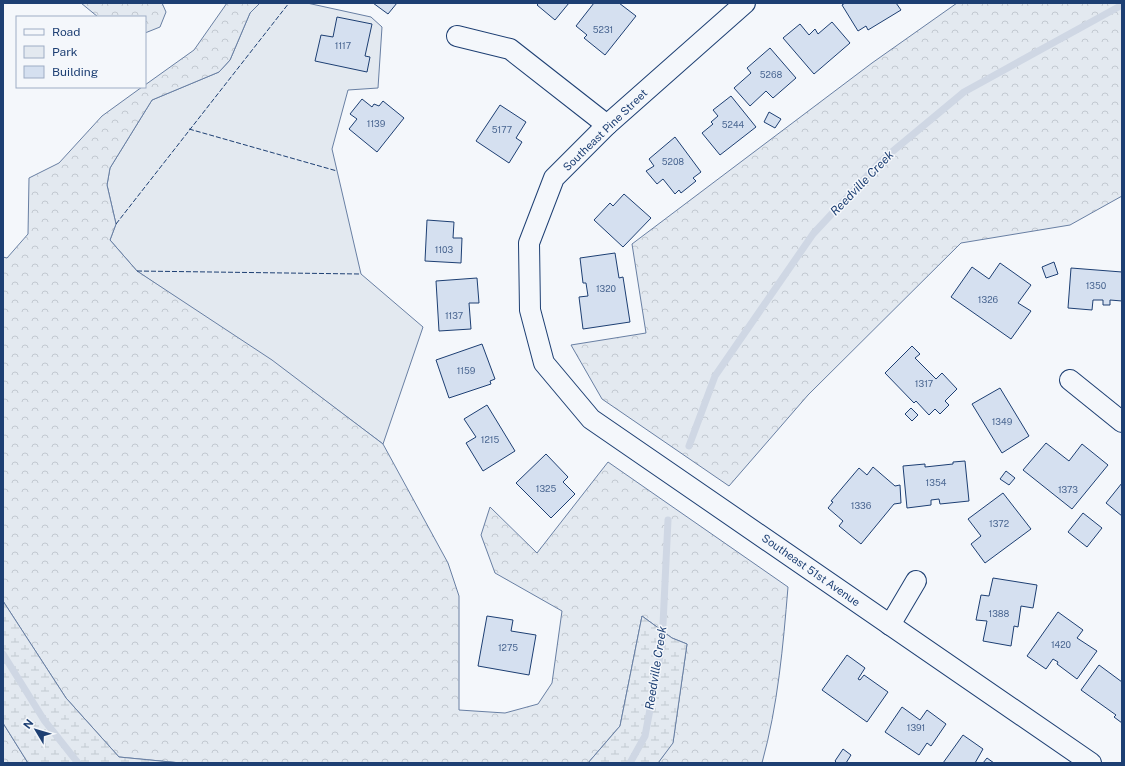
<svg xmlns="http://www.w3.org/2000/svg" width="1125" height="766" font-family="'Public Sans',sans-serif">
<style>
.green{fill:#e3e9f0;stroke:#687fa3}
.forest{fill:url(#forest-crowns);stroke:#687fa3}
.wetland{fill:url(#wetland-marsh);stroke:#687fa3}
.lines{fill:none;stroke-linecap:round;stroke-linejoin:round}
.stream{stroke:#cfd7e4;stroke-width:7}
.building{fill:#d5e0f0;stroke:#1d3f73}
.minor-casing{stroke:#1d3f73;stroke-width:22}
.minor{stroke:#f4f7fb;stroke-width:20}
.fence{stroke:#1d3f73;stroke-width:1;stroke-dasharray:5 2;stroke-linecap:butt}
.labels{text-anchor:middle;stroke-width:3;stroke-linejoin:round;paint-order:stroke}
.number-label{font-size:9px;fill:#4b6792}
.street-label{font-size:11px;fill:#1d3f73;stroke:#f4f7fb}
.water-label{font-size:12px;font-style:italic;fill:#1d3f73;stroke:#f4f7fb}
</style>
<defs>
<pattern id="forest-crowns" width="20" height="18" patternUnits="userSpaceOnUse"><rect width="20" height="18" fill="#e3e9f0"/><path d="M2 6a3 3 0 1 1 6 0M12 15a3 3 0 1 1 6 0" fill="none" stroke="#c2c9d1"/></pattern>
<pattern id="wetland-marsh" width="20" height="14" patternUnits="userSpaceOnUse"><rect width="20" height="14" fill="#e3e9f0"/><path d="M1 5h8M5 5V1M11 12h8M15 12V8" fill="none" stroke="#c2c9d1"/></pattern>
</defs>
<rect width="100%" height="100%" fill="#f4f7fb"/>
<polygon class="green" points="260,3 307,3 371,17 382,27 378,88 348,90 332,149 361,274 423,327 383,444 311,390 137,271 110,240 116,224 107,185 110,168 152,100 219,72 230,60 250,13"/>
<g class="forest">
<polygon points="81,3 162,3 166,12 160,27 145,33 145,17 98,17"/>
<path d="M227 3H260L250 13 230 60 219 72 152 100 110 168 107 185 116 224 110 240 137 271 272 360 383 444 448 563 459 596V710L505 713 538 704 552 683 562 611 495 573 481 535 490 507 537 553 608 462 788 587C783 647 778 705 762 763H658L673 742 687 644 672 638 642 616 620 726 588 763H181L119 757 66 698 3 601V257L7 258 28 234 29 178 59 163 102 116 142 87H145V85L194 50Z"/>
<polygon points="957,3 1122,3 1122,196 1070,225 961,243 808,395 729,486 602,399 571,345 646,333 632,244 872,63"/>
<polygon points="3,723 28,763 3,763"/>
</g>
<g class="wetland">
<polygon points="3,601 66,698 119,757 181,763 28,763 3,723"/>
<polygon points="642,616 672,638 687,644 673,743 658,763 588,763 620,726"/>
</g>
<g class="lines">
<g class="stream">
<polyline points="689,446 715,376 813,234 881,161 964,92 1122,5"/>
<polyline points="3,654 44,720 78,763"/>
<polyline points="630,763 645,736 662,645 668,520"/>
</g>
</g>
<g class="building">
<polygon points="373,3 397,3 388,14"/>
<polygon points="539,3 569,3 555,20 537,5"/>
<polygon points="594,3 619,3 636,16 605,55 584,38 587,35 576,26"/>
<polygon points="845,3 896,3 901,10 868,30 866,26 858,31 842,5"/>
<polygon points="337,17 372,24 365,56 370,57 367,72 315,61 321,35 333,37"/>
<polygon points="832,22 850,43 814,74 783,38 800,24 809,35 815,29 818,34"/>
<polygon points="770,48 796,78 773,98 766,91 750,106 734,88 751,73 747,68"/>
<polygon points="731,96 756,127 720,155 702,133 713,124 711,122 718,116 713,110"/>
<polygon points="362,99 372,107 374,104 379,106 383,101 404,118 377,152 349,129 357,119 350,114"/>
<polygon points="500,105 526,122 516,138 522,142 509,163 476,141"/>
<polygon points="769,112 781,119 775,128 764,122"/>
<polygon points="675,137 701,172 693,178 696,181 681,193 679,190 675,194 663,179 657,184 646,171 654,166 649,159"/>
<polygon points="624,194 651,218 623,247 594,220 610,203 613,206"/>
<polygon points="427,220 454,222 453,238 462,238 461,263 425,261"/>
<polygon points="615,253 619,278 623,277 630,322 583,329 579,297 588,296 586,283 583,283 580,258"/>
<polygon points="1054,262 1058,274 1046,278 1042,267"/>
<polygon points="1000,263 1031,285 1018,303 1031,311 1011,339 951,297 972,267 989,279"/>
<polygon points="1071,268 1122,272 1122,301 1110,300 1110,305 1103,305 1103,300 1093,300 1092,310 1068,308"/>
<polygon points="477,278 479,303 469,303 471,329 439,331 436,281"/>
<polygon points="482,344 495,379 490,381 491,384 449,398 436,360"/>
<polygon points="912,346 920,354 915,358 936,379 942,373 957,389 945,401 949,405 940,414 935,409 929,415 916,401 914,403 885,373"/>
<polygon points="1000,388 1029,436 1002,453 972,404"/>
<polygon points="487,405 515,451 483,471 466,443 476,437 464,419"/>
<polygon points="911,408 918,415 912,421 905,414"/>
<polygon points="1046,443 1069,461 1082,444 1108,465 1072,509 1023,470"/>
<polygon points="546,454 568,477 563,482 575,494 551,518 516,483"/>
<polygon points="965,461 969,501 940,504 939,499 931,500 931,505 907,508 903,466 925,464 925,467 953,464 953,462"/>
<polygon points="873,467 895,486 900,485 901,503 894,504 861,544 839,526 843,521 828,508 833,502 831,501 859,468 867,475"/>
<polygon points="1006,471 1015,478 1009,485 1000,479"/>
<polygon points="1122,483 1122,516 1106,503"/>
<polygon points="1003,493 1031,529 985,563 971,544 981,536 968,519"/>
<polygon points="1083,513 1102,528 1087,547 1068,532"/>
<polygon points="993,578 1037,585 1033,608 1021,606 1018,627 1014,626 1011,646 983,641 987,621 976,620 981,595 989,596"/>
<polygon points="1058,612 1083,630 1077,638 1097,651 1077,679 1057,664 1058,662 1053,659 1046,669 1027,656"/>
<polygon points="487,616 513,620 511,631 536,635 529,675 478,666"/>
<polygon points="847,655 865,668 858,679 860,680 864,675 888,692 867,722 822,690"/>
<polygon points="1099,665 1122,682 1122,723 1114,717 1116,715 1081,690"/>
<polygon points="902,707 920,720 927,710 946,724 931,746 927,743 919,755 885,732"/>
<polygon points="963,735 983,749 975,763 943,763"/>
<polygon points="843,749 851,755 846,763 837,763 835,761"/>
<polygon points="987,758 994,763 983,763"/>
</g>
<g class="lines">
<defs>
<g id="minor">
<polyline points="745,3 607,125 554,178 529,243 530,310 544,363 591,419 1091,763"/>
<polyline points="457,36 510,49 607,125"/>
<polyline points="1070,380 1122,422"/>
<polyline points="890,625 916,581"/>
</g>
</defs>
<use href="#minor" class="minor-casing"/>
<use href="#minor" class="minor"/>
<g class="fence">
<polyline points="189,129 337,171"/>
<polyline points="116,224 289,3"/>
<polyline points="137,271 360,274"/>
</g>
</g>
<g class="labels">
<g class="number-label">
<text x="603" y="33">5231</text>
<text x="343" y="49">1117</text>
<text x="771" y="78">5268</text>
<text x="376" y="127">1139</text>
<text x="733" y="128">5244</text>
<text x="502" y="133">5177</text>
<text x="673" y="165">5208</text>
<text x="444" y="253">1103</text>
<text x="1096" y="289">1350</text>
<text x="606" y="292">1320</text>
<text x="988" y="303">1326</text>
<text x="454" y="319">1137</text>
<text x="466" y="374">1159</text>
<text x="924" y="387">1317</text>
<text x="1002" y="425">1349</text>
<text x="490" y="443">1215</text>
<text x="936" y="486">1354</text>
<text x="546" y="492">1325</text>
<text x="1068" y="493">1373</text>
<text x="861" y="509">1336</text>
<text x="999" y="527">1372</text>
<text x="999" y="617">1388</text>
<text x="1061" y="648">1420</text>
<text x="508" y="651">1275</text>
<text x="916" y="731">1391</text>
</g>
<g class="street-label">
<text transform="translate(605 130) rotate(-44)" y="4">Southeast Pine Street</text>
<text transform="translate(811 570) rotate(35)" y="4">Southeast 51st Avenue</text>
</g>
<g class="water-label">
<text transform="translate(862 183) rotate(-46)" y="4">Reedville Creek</text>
<text transform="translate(656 668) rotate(-81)" y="4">Reedville Creek</text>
</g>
</g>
<rect width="1125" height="766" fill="none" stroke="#1d3f73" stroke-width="8"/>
<rect x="16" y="16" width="130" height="72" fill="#f4f7fb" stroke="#9eadc5"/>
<rect x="24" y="29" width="20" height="6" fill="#f4f7fb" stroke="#9eadc5"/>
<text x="52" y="36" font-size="12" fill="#1d3f73">Road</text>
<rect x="24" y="46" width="20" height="12" fill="#e3e9f0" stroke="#9eadc5"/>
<text x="52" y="56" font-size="12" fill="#1d3f73">Park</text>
<rect x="24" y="66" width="20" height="12" fill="#d5e0f0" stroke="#9eadc5"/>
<text x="52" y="76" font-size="12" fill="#1d3f73">Building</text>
<g transform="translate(36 730) rotate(308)" stroke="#f4f7fb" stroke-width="3" paint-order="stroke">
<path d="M0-3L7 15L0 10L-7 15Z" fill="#1d3f73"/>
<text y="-6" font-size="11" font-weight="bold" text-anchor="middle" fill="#1d3f73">N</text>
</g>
</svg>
